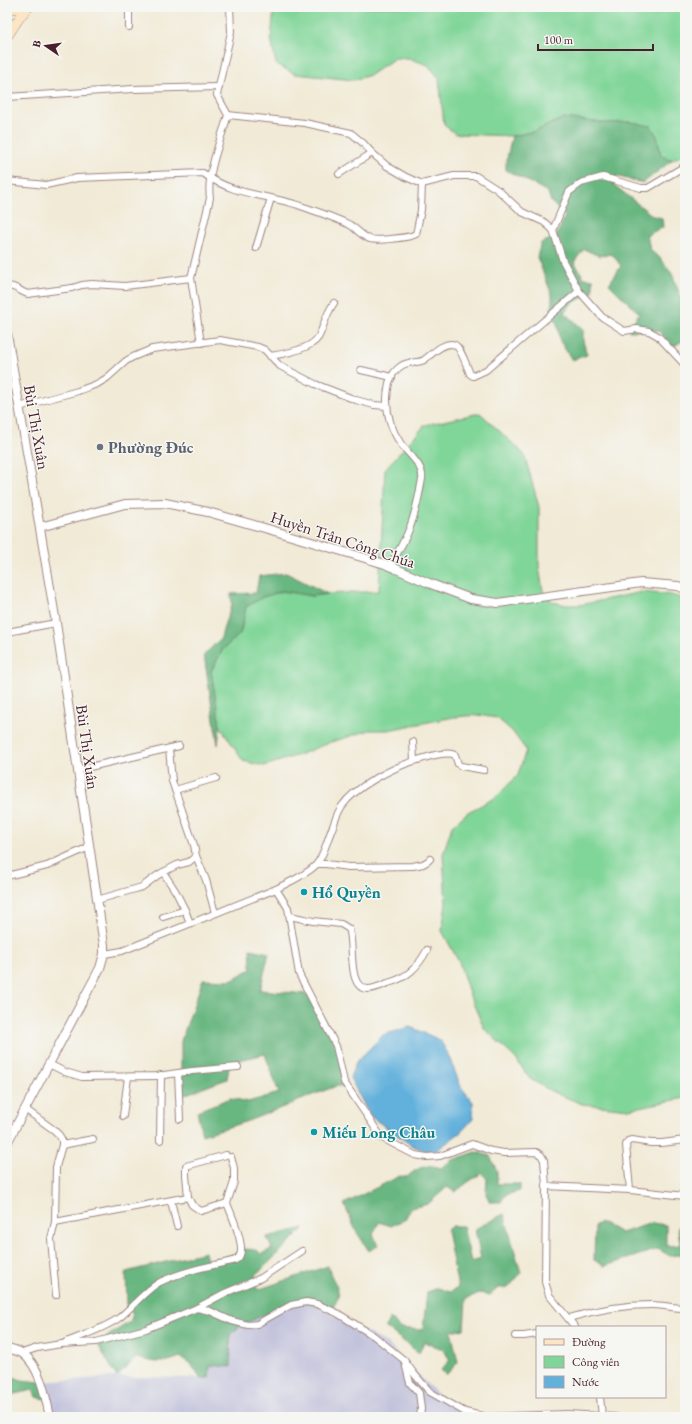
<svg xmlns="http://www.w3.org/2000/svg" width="692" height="1424" font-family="'EB Garamond',serif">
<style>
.industrial{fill:#c2c2dc}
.green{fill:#80d598;stroke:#657a62}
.forest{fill:#68b680;stroke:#596a56}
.water{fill:#62b0dc;stroke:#566884}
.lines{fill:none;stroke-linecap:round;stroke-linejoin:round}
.minor-casing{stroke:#9e8480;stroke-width:8}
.tertiary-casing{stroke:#9e8480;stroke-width:10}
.secondary-casing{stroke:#9e8480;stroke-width:10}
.minor{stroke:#fff;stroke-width:6}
.tertiary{stroke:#fff;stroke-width:8}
.secondary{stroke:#fce5c4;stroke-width:9}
.worship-dot{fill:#6b7280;stroke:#f6f6f2;stroke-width:1.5}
.culture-dot{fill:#0f9aa8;stroke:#f6f6f2;stroke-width:1.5}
.labels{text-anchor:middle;stroke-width:3;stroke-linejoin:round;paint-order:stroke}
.street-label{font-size:16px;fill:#4a1f2b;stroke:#f6f6f2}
.worship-label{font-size:16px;font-weight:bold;fill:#5b616d;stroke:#f6f6f2;text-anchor:start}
.culture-label{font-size:16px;font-weight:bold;fill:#0d838f;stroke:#f6f6f2;text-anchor:start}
</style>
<rect width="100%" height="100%" fill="#f6f6f2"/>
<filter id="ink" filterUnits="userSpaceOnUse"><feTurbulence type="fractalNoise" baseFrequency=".025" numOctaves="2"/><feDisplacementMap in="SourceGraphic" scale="8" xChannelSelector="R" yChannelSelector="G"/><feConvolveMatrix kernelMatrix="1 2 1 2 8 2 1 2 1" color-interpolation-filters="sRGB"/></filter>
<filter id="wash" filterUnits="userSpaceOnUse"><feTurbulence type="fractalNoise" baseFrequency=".012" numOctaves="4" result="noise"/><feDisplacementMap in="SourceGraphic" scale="16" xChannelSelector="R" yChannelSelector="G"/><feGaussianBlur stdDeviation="0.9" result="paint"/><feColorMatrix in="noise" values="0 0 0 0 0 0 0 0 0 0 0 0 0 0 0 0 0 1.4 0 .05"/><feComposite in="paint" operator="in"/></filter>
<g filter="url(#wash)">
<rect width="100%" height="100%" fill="#f1ead6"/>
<polygon class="industrial" points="309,1302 387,1343 430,1387 445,1399 466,1409 466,1417 50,1417 41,1382 112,1377 209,1378 210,1365 231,1367 230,1334 242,1325 280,1307"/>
<g class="green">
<polygon points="274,7 685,7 685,154 672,160 661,155 657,136 632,122 604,123 564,118 536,131 512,136 456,134 444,125 439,78 428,65 408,58 395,58 370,75 354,80 295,74 276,64 271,39"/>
<polygon points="480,413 524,454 539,507 539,567 543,591 553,602 566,605 580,605 642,592 671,595 685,599 685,1098 629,1109 582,1104 553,1092 530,1079 516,1059 484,1028 470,996 459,962 442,931 446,904 443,854 452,826 468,812 495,798 518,775 526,750 512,731 497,718 478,715 454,717 388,730 370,730 328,743 299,755 264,766 243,761 220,726 211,671 223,649 240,634 246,607 263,597 282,591 312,596 328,594 379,591 385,469 425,425"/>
</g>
<g class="forest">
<polygon points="564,118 604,123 632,122 651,126 657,136 661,155 672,160 643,183 616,176 614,185 653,216 662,218 663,227 647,235 650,250 661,259 672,274 683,303 685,305 685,339 673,347 659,331 648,330 629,331 639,313 609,284 621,266 612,254 599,256 584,249 574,262 584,278 593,279 593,292 572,303 564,313 583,329 583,341 587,355 572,360 560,341 557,323 552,315 552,295 537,257 541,243 556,237 565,216 551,202 548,192 506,170 506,163 512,136 536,131"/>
<polygon points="286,573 328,594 312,596 282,591 263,597 246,607 240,634 223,649 211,671 220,726 218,745 204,655 221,638 225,623 232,605 231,594 256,593 259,576"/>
<polygon points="250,949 269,953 260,990 307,994 340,1045 338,1052 344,1086 336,1086 248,1121 202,1135 197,1111 231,1098 248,1102 279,1093 265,1054 230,1062 227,1079 181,1096 181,1041 203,979 231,980 251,969"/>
<path d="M476 1152 490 1156 497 1171V1184H520V1191L505 1195 501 1202H490L486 1194 487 1179 482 1173 468 1182 455 1192 447 1187 428 1204 411 1208 405 1219 391 1226 379 1222 373 1234 378 1245 369 1251 356 1231 344 1204 400 1176 407 1177C417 1168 427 1163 441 1168L452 1160Z"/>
<polygon points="504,1214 521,1273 508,1288 498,1288 490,1295 479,1293 466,1299 464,1329 451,1331 458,1362 446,1375 441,1370 450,1360 443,1349 424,1342 419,1353 385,1327 390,1318 400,1328 423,1330 427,1292 438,1288 450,1292 458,1288 447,1230 452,1226 463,1226 471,1262 481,1259 475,1229"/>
<polygon points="603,1223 621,1233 652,1223 666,1225 666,1246 680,1245 678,1227 685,1228 685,1254 670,1256 658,1249 605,1266 594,1260 595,1225"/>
<path d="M304 1228 255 1276 257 1290 328 1266C333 1287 346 1288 332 1309L309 1302 280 1307 242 1325 230 1334 231 1367 210 1365 209 1378H200L191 1364 180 1357C161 1365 155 1362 136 1358L117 1377 97 1343 130 1322 133 1314 127 1305 126 1272 205 1252 208 1265 245 1249 257 1250 261 1254 272 1249 267 1237Z"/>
<polygon points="7,1374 21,1380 41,1382 46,1399 36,1397 33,1390 10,1395 11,1415 7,1417"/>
</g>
<polygon class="water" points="410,1027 440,1040 447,1052 461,1087 473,1102 473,1119 461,1132 437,1150 426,1151 411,1145 370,1116 350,1078 356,1062 383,1035"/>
</g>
<g filter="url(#ink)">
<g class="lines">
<defs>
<g id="minor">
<polyline points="129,7 129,27"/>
<polyline points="7,97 133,89 219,87"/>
<polyline points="228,115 305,123 351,133 363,143 372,153 387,166 406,177 422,184 454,176 476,176 498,190 522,212 544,222 553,230 563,261 579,291 602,317 624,331 637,329 649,331 658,336 685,365"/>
<polyline points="339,174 372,153"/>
<path d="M7 181 46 185 77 178 203 173C230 194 266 195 298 205 315 211 334 217 350 225 357 229 362 237 370 239 377 241 409 238 416 234L421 210 422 184"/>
<polyline points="553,230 569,192 581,183 603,177 641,188 648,188 685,166"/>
<polyline points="256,248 271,198"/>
<path d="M7 286C17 286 20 292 28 294L72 288 82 285 92 284 125 286 191 278"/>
<path d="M201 343 191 278 210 198C206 174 221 139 228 115L217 95 231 32 230 7"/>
<path d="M270 356C284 354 315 349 320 334 325 322 326 314 334 303"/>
<polyline points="361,370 392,377"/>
<polyline points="19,407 78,391 97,384 107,378 126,361 133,357 152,349 220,340 258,347 265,350 280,366 315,384 356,400 374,405 387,406"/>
<path d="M389 567C396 555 403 544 408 532 415 516 419 496 422 479 424 465 408 454 401 444 388 425 384 405 389 383 391 376 395 370 401 366 409 360 417 364 424 360 431 355 445 340 455 345 461 348 467 367 470 374L473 376 486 370 579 291"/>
<polyline points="7,632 56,623"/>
<path d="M414 761C425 758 446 750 455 755L458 764 461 766 484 770"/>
<polyline points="77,770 179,746"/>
<polyline points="175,790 216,778"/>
<polyline points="196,856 206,880 215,913"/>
<polyline points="317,864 326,864 349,867 413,866 423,864 428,861 430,859"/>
<polyline points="163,872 176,892 185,910"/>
<polyline points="7,876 47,866 89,847"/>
<path d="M276 889C289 882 305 876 316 865 324 856 327 840 332 829 335 821 337 813 342 806 355 787 392 768 414 761L413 742"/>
<polyline points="97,900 142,887 158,875 177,865 189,862 196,856 194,845 172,781 169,749"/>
<path d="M290 916 313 921 341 924 349 929C355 942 346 989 368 989 374 989 383 985 388 983 407 978 418 967 427 950"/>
<polyline points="163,917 185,910 190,923"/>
<polyline points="104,954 122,951 276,889 288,908 299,974 336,1046 344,1082 382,1138 415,1155 427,1157 440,1156 472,1144 491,1151 504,1153 536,1152 541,1155 544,1160 546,1186 545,1282 549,1295 575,1327"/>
<polyline points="49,1064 65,1072 82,1077 157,1076 192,1071 238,1067"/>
<polyline points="178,1073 180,1119"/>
<polyline points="25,1109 54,1130 59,1135 62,1140 62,1145 56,1167 55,1222 51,1239 56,1295"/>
<polyline points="123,1116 128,1077"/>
<polyline points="160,1140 161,1075"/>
<polyline points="62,1145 93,1139"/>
<polyline points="546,1186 630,1190 685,1196"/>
<polyline points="630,1190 626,1145 628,1141 632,1140 651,1143 662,1143 685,1140"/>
<polyline points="188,1197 186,1175 186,1166 226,1155"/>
<polyline points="171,1201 177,1226"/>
<polyline points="55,1222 188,1197 192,1205 201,1211 227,1203"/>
<polyline points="197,1308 225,1293 261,1278 302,1251"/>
<path d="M569 1318C595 1310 623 1305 651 1305 662 1305 674 1308 685 1308"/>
<polyline points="515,1336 524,1336 537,1334"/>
<path d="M66 1342C84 1335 103 1329 119 1318 133 1307 144 1291 160 1282 183 1271 209 1266 233 1261 236 1260 239 1258 240 1255 245 1244 231 1214 227 1203L234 1182V1168L231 1157"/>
<polyline points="22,1353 37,1348 61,1344 96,1342 146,1329 197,1308 210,1311 232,1321 248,1325 257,1324 291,1305 306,1302 317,1304 337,1313 374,1336 404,1360 415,1375 430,1392 465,1412 486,1417"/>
<polyline points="405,1363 410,1383 419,1393 421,1409 420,1417"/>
<polyline points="600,1397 602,1416"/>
<polyline points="485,1417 567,1414 616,1417"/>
</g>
<g id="tertiary">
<polyline points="7,334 56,623 104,945 104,954 100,968 7,1143"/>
<polyline points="40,527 125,504 165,503 208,512 268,529 385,564 431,584 471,599 498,603 641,583 678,586 685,589"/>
<path d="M7 1348C12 1349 18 1351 22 1353 40 1365 46 1398 50 1417"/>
</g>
<g id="secondary">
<polyline points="7,7 15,9 26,7"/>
<polyline points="7,18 8,21 7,36"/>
<polyline points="7,37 20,17 29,7"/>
</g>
</defs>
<use href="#minor" class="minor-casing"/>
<use href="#tertiary" class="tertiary-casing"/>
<use href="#secondary" class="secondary-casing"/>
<use href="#minor" class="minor"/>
<use href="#tertiary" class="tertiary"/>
<use href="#secondary" class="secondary"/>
</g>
</g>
<circle class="worship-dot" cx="100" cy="447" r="4"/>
<g class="culture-dot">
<circle cx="304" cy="892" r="4"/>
<circle cx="314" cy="1132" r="4"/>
</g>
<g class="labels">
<g class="street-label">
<text transform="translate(37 427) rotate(80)" y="6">Bùi Thị Xuân</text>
<text transform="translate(343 539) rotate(18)" y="6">Huyền Trân Công Chúa</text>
<text transform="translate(88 747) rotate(82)" y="6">Bùi Thị Xuân</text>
</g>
<g class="worship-label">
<text x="108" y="453">Phường Đúc</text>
</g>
<g class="culture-label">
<text x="312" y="898">Hổ Quyền</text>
<text x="322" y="1138">Miếu Long Châu</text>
</g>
</g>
<rect width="692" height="1424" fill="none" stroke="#f6f6f2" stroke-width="24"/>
<rect x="536" y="1326" width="130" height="72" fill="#f6f6f2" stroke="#b1a0a2"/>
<rect x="544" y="1339" width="20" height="6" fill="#fce5c4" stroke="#b1a0a2"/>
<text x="572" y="1346" font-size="12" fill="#4a1f2b">Đường</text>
<rect x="544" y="1356" width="20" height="12" fill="#80d598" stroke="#b1a0a2"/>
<text x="572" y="1366" font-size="12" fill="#4a1f2b">Công viên</text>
<rect x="544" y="1376" width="20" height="12" fill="#62b0dc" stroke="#b1a0a2"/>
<text x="572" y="1386" font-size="12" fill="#4a1f2b">Nước</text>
<g transform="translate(46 46) rotate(283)" stroke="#f6f6f2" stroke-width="3" paint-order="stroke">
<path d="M0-3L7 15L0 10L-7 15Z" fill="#4a1f2b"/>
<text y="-6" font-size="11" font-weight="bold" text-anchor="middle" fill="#4a1f2b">B</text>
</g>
<path d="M538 44v6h115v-6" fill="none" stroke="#4a1f2b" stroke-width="2"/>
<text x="544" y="44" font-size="12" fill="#4a1f2b" stroke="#f6f6f2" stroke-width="3" paint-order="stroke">100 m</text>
</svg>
